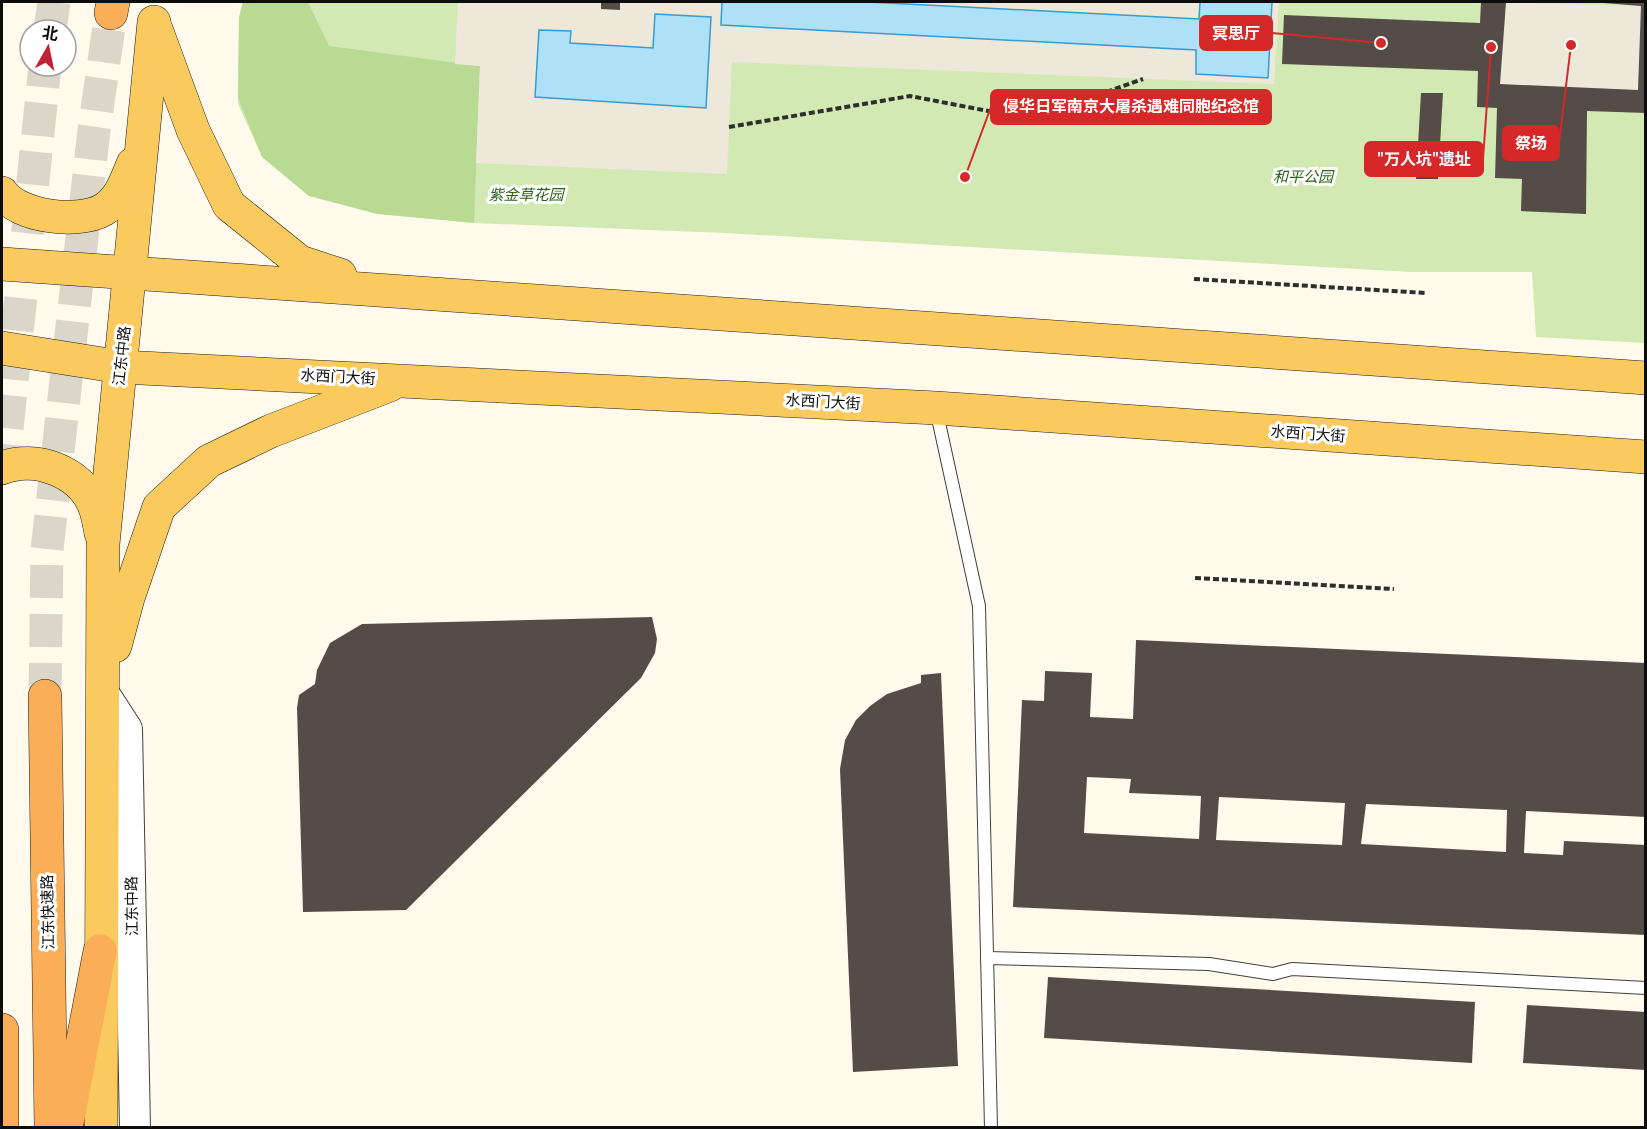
<svg xmlns="http://www.w3.org/2000/svg" width="1647" height="1129" font-family="Bitter,'Noto Sans SC',serif">
<style>
.green{fill:#d3e9b4}
.forest{fill:#b8da93}
.plaza{fill:#eee8db;fill-rule:evenodd}
.water{fill:#aee1f7;stroke:#349ccf;stroke-width:1.5}
.building{fill:#554c48;fill-rule:evenodd}
.lines{fill:none;stroke-linecap:round;stroke-linejoin:round}
.trunk-tunnel{stroke:#dbd6ca;stroke-width:33;stroke-dasharray:33 16;stroke-linecap:butt}
.service-casing{stroke:#3f3f3f;stroke-width:14}
.tertiary-casing{stroke:#3f3f3f;stroke-width:32}
.primary-casing{stroke:#1d1d1d;stroke-width:34}
.trunk-casing{stroke:#1d1d1d;stroke-width:34}
.path{stroke:#2e2e2e;stroke-width:4;stroke-dasharray:6 3;stroke-linecap:butt}
.service{stroke:#fff;stroke-width:12}
.tertiary{stroke:#fff;stroke-width:30}
.primary{stroke:#fbca5e;stroke-width:33}
.trunk{stroke:#f9ae57;stroke-width:33}
.labels{text-anchor:middle;stroke-width:6;stroke-linejoin:round;paint-order:stroke}
.park-label{font-size:15px;font-style:italic;fill:#2f641b;stroke:#fff}
.street-label{font-size:15px;fill:#0c0c0c;stroke:#fff}
.leader{fill:none;stroke:#d62828;stroke-width:2}
.callout-dot{fill:#d62828;stroke:#fff;stroke-width:2}
.callout{fill:#d62828;stroke:#d62828;stroke-width:2}
.callout-label{font-size:16px;text-anchor:middle;font-weight:bold;fill:#fff}
</style>
<rect width="100%" height="100%" fill="#fffaeb"/>
<polygon class="green" points="243,2 1645,2 1645,343 1536,337 1532,272 1411,272 725,233 474,223 474,220 309,196 262,157 238,104 239,17"/>
<polygon class="forest" points="243,2 308,2 329,46 480,66 474,223 377,214 309,196 262,157 238,98 239,17"/>
<g class="plaza">
<path d="M458 2H601V9H620V2H722L721 24 1197 50 1196 74 1268 77 1272 2H1279L1274 84 732 62 727 174 476 163 480 66 455 64ZM570 43 653 48 536 97Z"/>
<polygon points="868,2 1200,2 1199,19"/>
<polygon points="1506,2 1642,6 1638,91 1500,84"/>
</g>
<g class="water">
<polygon points="722,2 868,2 1199,19 1200,2 1272,2 1268,78 1196,74 1196,50 721,25"/>
<polygon points="655,14 711,17 706,108 535,97 539,30 571,31 570,43 653,48"/>
</g>
<g class="building">
<polygon points="601,2 620,2 620,10 601,9"/>
<polygon points="1481,2 1506,2 1500,84 1638,90 1641,6 1591,2 1646,2 1646,113 1587,111 1586,214 1521,211 1522,179 1495,178 1497,108 1477,107 1478,71 1282,64 1284,15 1480,23"/>
<polygon points="1421,93 1443,93 1438,179 1416,179"/>
<polygon points="652,617 657,639 655,653 641,678 406,910 303,912 297,708 299,695 315,684 317,670 330,643 362,624"/>
<path d="M1136 640 1646 663V817L1526 811 1524 853 1563 855 1564 841 1646 845V935L1013 907 1022 700 1044 701 1045 671 1092 673 1090 717 1133 719ZM1087 777 1131 779 1129 793 1201 796 1199 839 1084 833ZM1219 797 1345 803 1342 845 1216 840ZM1366 804 1507 810 1506 852 1361 844Z"/>
<polygon points="941,673 958,1066 853,1072 840,769 845,740 856,720 870,706 887,694 921,683 921,675"/>
<polygon points="1048,977 1475,1002 1472,1063 1044,1038"/>
<polygon points="1527,1005 1646,1012 1646,1070 1523,1063"/>
</g>
<g class="lines">
<g class="trunk-tunnel">
<polyline points="50,30 54,2"/>
<polyline points="2,477 45,66"/>
<polyline points="45,696 47,550 94,130 111,13"/>
</g>
<defs>
<g id="service">
<polyline points="936,409 979,606 991,1128"/>
<polyline points="987,958 1209,964 1273,974 1292,969 1646,988"/>
</g>
<polyline id="tertiary" points="103,692 127,729 135,1128"/>
<g id="primary">
<polyline points="156,29 193,130 229,205 300,262 340,275"/>
<path d="M2 193C19 217 77 224 103 210 120 200 126 181 133 164"/>
<polyline points="2,264 1646,378"/>
<polyline points="2,348 121,367 936,408 1646,457"/>
<path d="M2 468C35 455 80 471 94 505 98 514 99 524 101 533"/>
<polyline points="115,646 128,598 159,507 209,461 271,431 390,385"/>
<polyline points="101,1128 103,544 154,22"/>
</g>
<g id="trunk">
<polyline points="111,13 113,2"/>
<polyline points="45,696 51,1128"/>
<polyline points="2,1030 2,1128"/>
<polyline points="66,1128 100,951"/>
</g>
</defs>
<use href="#service" class="service-casing"/>
<use href="#tertiary" class="tertiary-casing"/>
<use href="#primary" class="primary-casing"/>
<use href="#trunk" class="trunk-casing"/>
<g class="path">
<polyline points="729,127 910,96 1030,119 1143,79"/>
<polyline points="1194,279 1426,293"/>
<polyline points="1195,578 1394,589"/>
</g>
<use href="#service" class="service"/>
<use href="#tertiary" class="tertiary"/>
<use href="#primary" class="primary"/>
<use href="#trunk" class="trunk"/>
</g>
<g class="labels">
<g class="park-label">
<text x="1303" y="182">和平公园</text>
<text x="526" y="200">紫金草花园</text>
</g>
<g class="street-label">
<text transform="translate(122 356) rotate(-84)" y="5">江东中路</text>
<text transform="translate(338 377) rotate(3)" y="5">水西门大街</text>
<text transform="translate(823 402) rotate(3)" y="5">水西门大街</text>
<text transform="translate(1308 434) rotate(4)" y="5">水西门大街</text>
<text transform="translate(132 906) rotate(-91)" y="5">江东中路</text>
<text transform="translate(48 912) rotate(-91)" y="5">江东快速路</text>
</g>
</g>
<path class="leader" d="M1381 43L1272 33M965 177L991 107M1571 45L1559 143M1491 47L1483 159"/>
<g class="callout-dot">
<circle cx="1381" cy="43" r="6"/>
<circle cx="965" cy="177" r="6"/>
<circle cx="1571" cy="45" r="6"/>
<circle cx="1491" cy="47" r="6"/>
</g>
<g class="callout">
<rect x="1200" y="16" width="72" height="34" rx="6"/>
<rect x="991" y="90" width="280" height="34" rx="6"/>
<rect x="1503" y="126" width="56" height="34" rx="6"/>
<rect x="1365" y="142" width="118" height="34" rx="6"/>
</g>
<g class="callout-label">
<text x="1236" y="39">冥思厅</text>
<text x="1131" y="112">侵华日军南京大屠杀遇难同胞纪念馆</text>
<text x="1531" y="149">祭场</text>
<text x="1424" y="165">"万人坑"遗址</text>
</g>
<rect width="1647" height="1129" fill="none" stroke="#0c0c0c" stroke-width="6"/>
<g transform="translate(48 48) rotate(9)"><circle r="28" fill="#ffffff" stroke="#9e9e9e" stroke-width="1.5"/>
<path d="M0-4.5L10 22L0 15L-10 22Z" fill="#be2234"/>
<text y="-9" font-size="16" font-weight="bold" text-anchor="middle" fill="#0c0c0c">北</text>
</g>
</svg>
